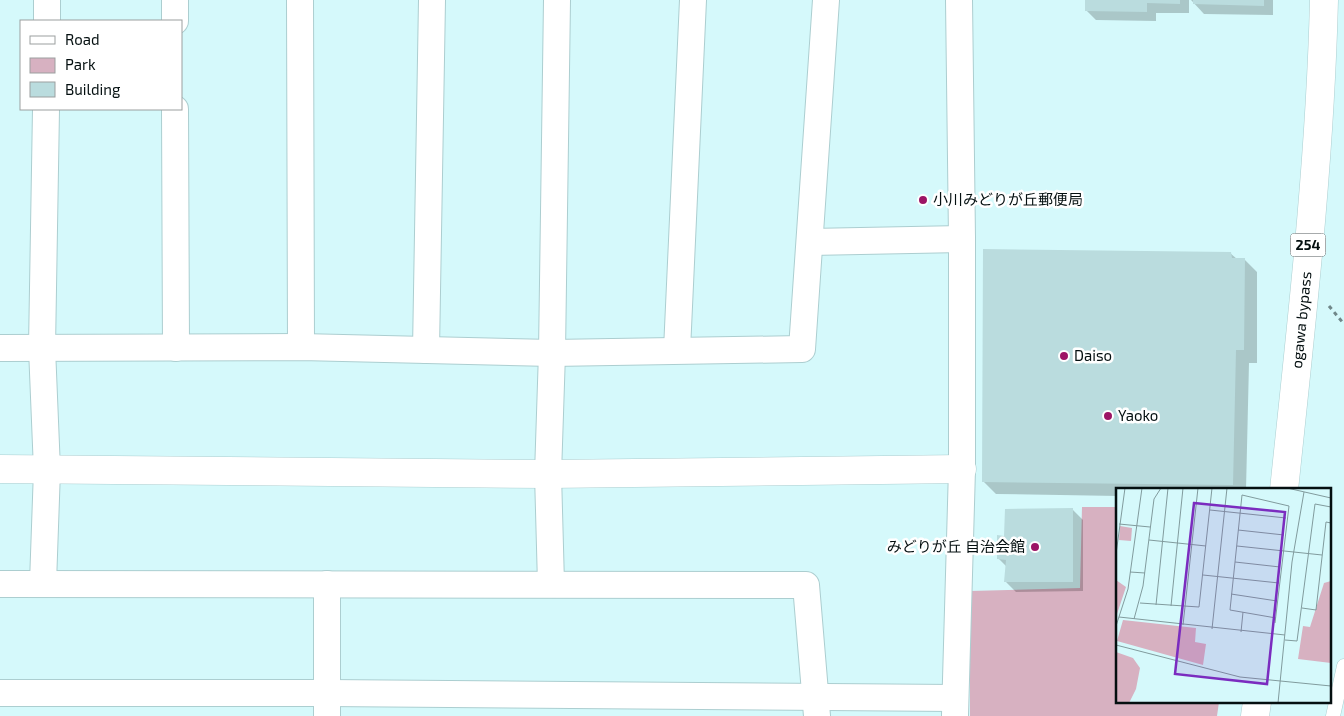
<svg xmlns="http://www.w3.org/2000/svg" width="1344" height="716" font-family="'Exo 2','Noto Sans JP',sans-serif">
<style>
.green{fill:#d7b1c1}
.shadow{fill:#0003}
.building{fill:#badcde}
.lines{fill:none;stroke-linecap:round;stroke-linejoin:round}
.lane-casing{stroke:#acced0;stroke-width:15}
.street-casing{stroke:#acced0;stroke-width:28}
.secondary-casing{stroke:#acced0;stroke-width:29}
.highway-casing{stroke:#acced0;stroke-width:29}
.path{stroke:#708789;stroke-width:3;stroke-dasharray:4 4;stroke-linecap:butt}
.lane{stroke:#fff;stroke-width:14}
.street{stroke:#fff;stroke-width:26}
.secondary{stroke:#fff;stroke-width:28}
.highway{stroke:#fff;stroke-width:28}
.poi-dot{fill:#9c1465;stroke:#fff;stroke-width:2}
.labels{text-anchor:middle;stroke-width:5;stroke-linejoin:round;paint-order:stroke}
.shield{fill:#fff;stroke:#4f5758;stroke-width:1}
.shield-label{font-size:14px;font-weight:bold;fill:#040f10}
.poi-label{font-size:15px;fill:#040f10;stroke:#fff;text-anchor:start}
.street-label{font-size:15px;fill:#040f10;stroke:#fff}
.inset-road{fill:none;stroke:#819b9d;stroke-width:1}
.view{fill:#7b2cbf;fill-opacity:0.15;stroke:#7b2cbf;stroke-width:2.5}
.inset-edge{fill:none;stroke:#040f10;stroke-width:2.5}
</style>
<rect width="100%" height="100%" fill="#d5f9fb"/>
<polygon class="green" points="1082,507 1118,507 1118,702 1219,702 1217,716 970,716 970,591 1080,588"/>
<g class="shadow">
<polygon points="1086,0 1189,0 1189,13 1156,13 1156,21 1096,20 1086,10"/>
<polygon points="1191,0 1273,0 1273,15 1204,14"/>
<polygon points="1230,253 1237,259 1244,259 1257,272 1257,363 1249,363 1246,490 1118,490 1118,496 996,494 983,481"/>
<polygon points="1073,510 1083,520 1083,591 1016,592 1006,582 1007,567 998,558 1006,537"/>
</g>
<g class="building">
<polygon points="1085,0 1180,0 1180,4 1147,3 1147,12 1085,11"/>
<polygon points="1193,0 1264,0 1264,6 1193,4"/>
<polygon points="983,249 1231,252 1232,258 1245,258 1244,350 1236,350 1233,485 982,482"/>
<polygon points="1073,508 1073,582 1004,582 1006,560 997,559 997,535 1004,536 1005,509"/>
</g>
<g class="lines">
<defs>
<polyline id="lane" points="1333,716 1344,666"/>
<g id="street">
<polyline points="175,0 175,21"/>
<polyline points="300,0 301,347"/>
<polyline points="47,21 47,0"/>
<polyline points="175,109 176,348"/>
<polyline points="810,242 962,239"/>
<polyline points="0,348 301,347 552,353 802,349 826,0"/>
<polyline points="426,350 432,0"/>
<polyline points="677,350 693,0"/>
<polyline points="43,583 47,470 42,348 46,109"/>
<polyline points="0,584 806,585 817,716"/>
<polyline points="327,584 327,716"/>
<polyline points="551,584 548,474 552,353 557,0"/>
<polyline points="0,693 327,693 955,698"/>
<polyline points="955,715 962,469 962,239 959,0"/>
</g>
<polyline id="secondary" points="0,469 548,474 962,469"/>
<g id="highway">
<path id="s1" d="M1284 490C1301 327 1320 164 1324 0"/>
<polyline points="1255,716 1257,702"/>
</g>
</defs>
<use href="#lane" class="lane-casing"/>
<use href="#street" class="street-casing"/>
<use href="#secondary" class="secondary-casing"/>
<use href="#highway" class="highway-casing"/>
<polyline class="path" points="1329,306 1344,324"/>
<use href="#lane" class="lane"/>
<use href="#street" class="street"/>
<use href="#secondary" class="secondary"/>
<use href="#highway" class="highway"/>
</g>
<g class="poi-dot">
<circle cx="923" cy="200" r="5"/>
<circle cx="1064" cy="356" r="5"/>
<circle cx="1108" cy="416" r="5"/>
<circle cx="1035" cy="547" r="5"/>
</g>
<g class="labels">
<rect class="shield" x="1290.5" y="233.5" width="35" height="23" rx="4"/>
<g class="shield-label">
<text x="1308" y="250">254</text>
</g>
<g class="poi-label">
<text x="933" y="205">小川みどりが丘郵便局</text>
<text x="1074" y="361">Daiso</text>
<text x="1118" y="421">Yaoko</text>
<text x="1025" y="552" text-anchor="end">みどりが丘 自治会館</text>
</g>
<g class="street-label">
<text dy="5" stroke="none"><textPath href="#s1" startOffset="171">ogawa bypass</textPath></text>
</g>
</g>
<g transform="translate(1116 488)">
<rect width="215" height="215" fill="#d5f9fb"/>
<path d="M4 38 16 40 15 53 3 52ZM0 92 10 99 0 129ZM215 93V175L182 171 187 138 194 139 208 95ZM7 132 80 140 79 154 90 156 87 177 1 153ZM0 164 17 170 24 180 20 201 13 215H0Z" fill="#d7b1c1"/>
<path class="inset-road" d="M171 0 215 10M94 22 170 30M3 36 34 39M122 42 168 47M33 52 90 58M121 58 206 67M0 66 9 0M119 74 164 79M14 84 29 85M87 87 163 95M115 106 161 113M24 115 83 119 96 0M40 117 52 0M55 118 67 0M186 120 200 122 210 34 215 35M3 129 169 147M18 131 27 98 38 11 45 0M159 135 173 18 126 7 114 122 160 130M67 137 82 0M0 138 12 101 26 0M96 141 111 0M125 144 127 124M169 152 181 153 199 16 215 19M0 157 124 189 215 198M162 215 176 74 188 4"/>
<path class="view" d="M78 15 169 24 151 196 59 186Z"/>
<rect width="215" height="215" class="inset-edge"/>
</g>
<rect x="20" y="20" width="162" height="90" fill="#ffffff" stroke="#9b9f9f"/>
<rect x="30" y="36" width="25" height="8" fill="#ffffff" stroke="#9b9f9f"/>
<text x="65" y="45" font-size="15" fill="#040f10">Road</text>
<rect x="30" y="58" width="25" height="15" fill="#d7b1c1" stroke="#9b9f9f"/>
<text x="65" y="70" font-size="15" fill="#040f10">Park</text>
<rect x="30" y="82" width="25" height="15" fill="#badcde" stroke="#9b9f9f"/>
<text x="65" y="95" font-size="15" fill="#040f10">Building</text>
</svg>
